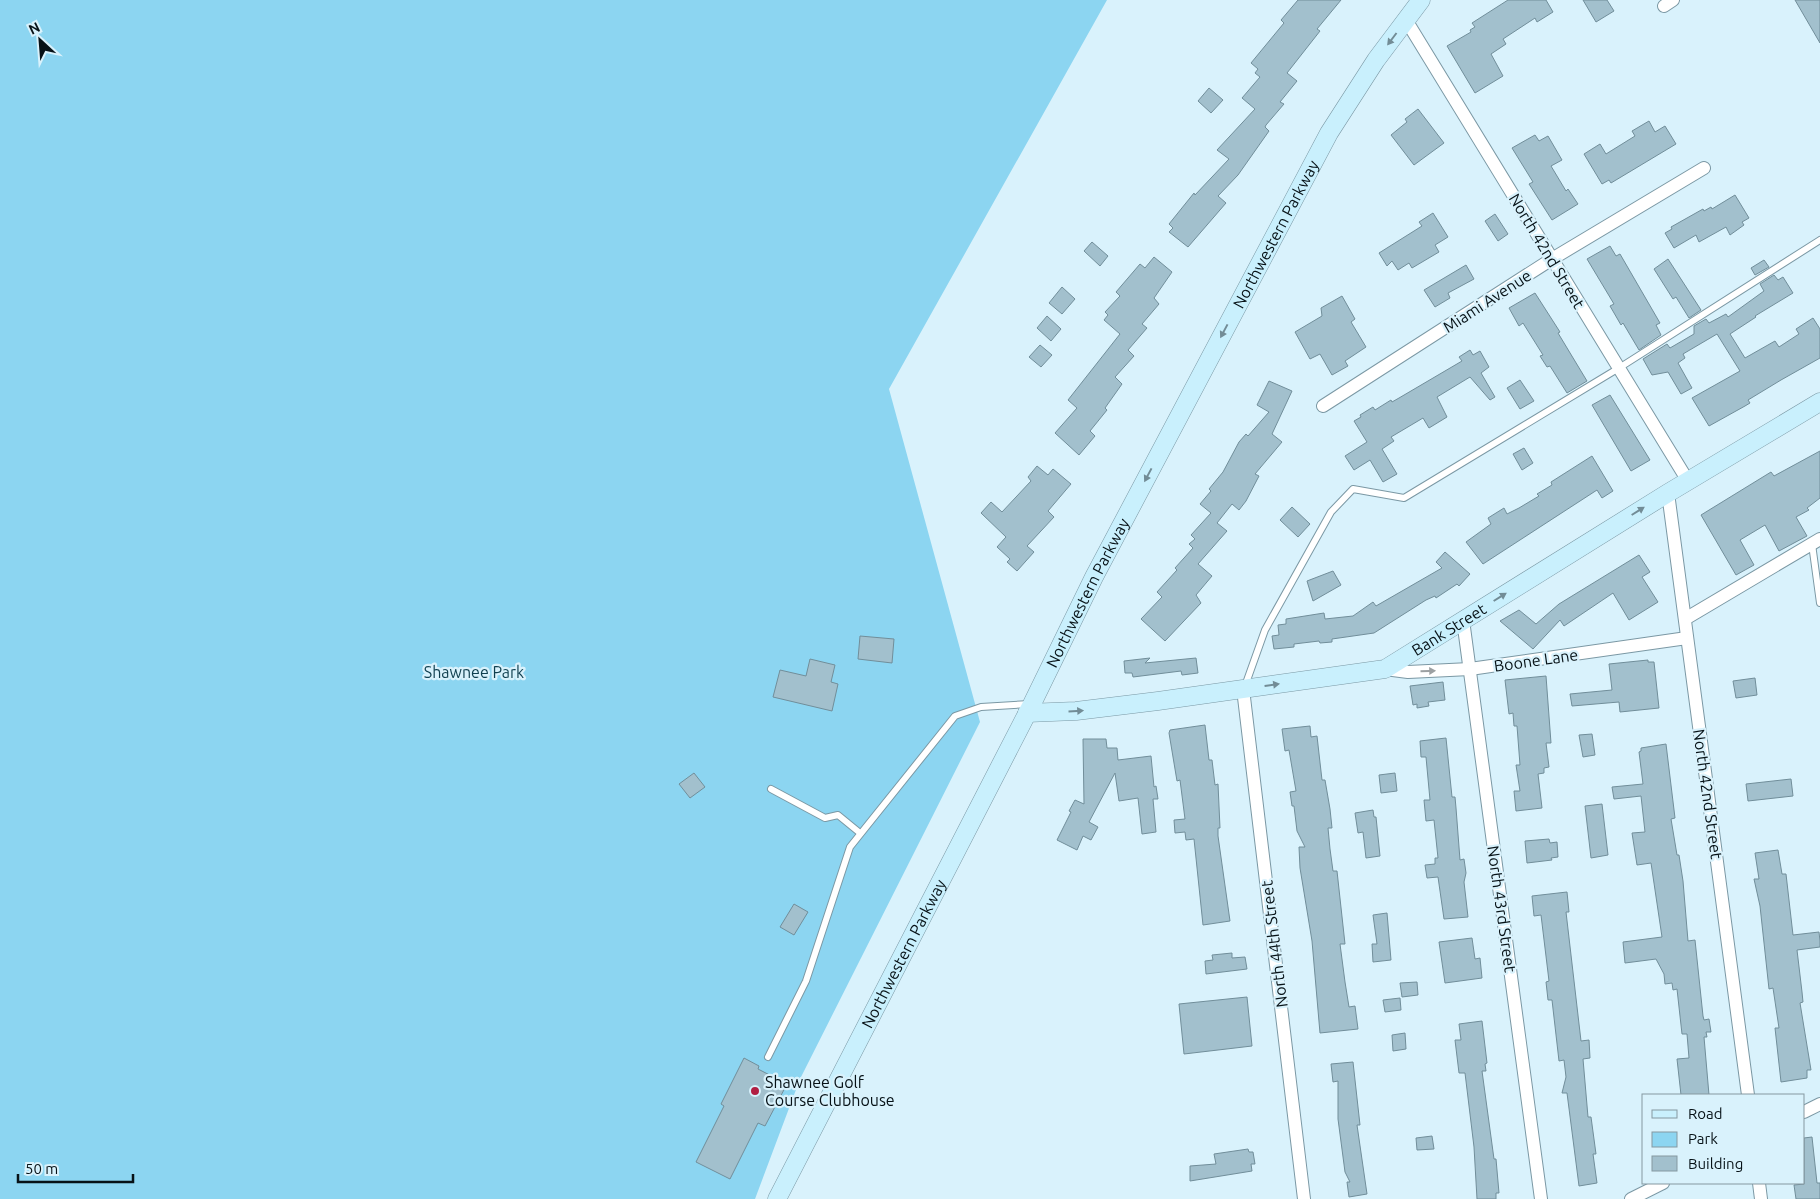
<svg xmlns="http://www.w3.org/2000/svg" width="1820" height="1199" font-family="Ubuntu,sans-serif">
<style>
.green{fill:#8cd5f1}
.building{fill:#a2c0cd;stroke:#718e9a}
.lines{fill:none;stroke-linecap:round;stroke-linejoin:round}
.lane-casing{stroke:#7b98a4;stroke-width:8}
.street-casing{stroke:#7b98a4;stroke-width:14}
.secondary-casing{stroke:#7b98a4;stroke-width:19}
.lane{stroke:#fff;stroke-width:6}
.street{stroke:#fff;stroke-width:12}
.secondary{stroke:#c9f0fd;stroke-width:18}
.oneway{fill:#728c96}
.oneway2{fill:#9ca0a2}
.poi-dot{fill:#b11e42;stroke:#d9f2fc;stroke-width:2}
.labels{text-anchor:middle;stroke-width:4.5;stroke-linejoin:round;paint-order:stroke}
.street-label{font-size:16px;fill:#071217;stroke:#d9f2fc}
.park-label{font-size:16px;fill:#0f3f4f;stroke:#d9f2fc}
.poi-label{font-size:16px;fill:#071217;stroke:#d9f2fc;text-anchor:start}
</style>
<rect width="100%" height="100%" fill="#d9f2fc"/>
<polygon class="green" points="0,0 1107,0 889,389 980,722 800,1079 755,1199 0,1199"/>
<g class="building">
<polygon points="1298,0 1341,0 1317,29 1320,31 1287,73 1297,81 1280,102 1284,104 1266,125 1265,127 1269,131 1238,175 1218,196 1226,203 1188,247 1169,232 1173,228 1169,224 1194,193 1195,195 1229,159 1217,150 1255,109 1242,98 1260,77 1255,73 1258,69 1251,63 1284,23 1281,20"/>
<polygon points="1508,0 1546,0 1553,12 1537,22 1535,18 1503,39 1506,44 1491,54 1503,76 1475,93 1447,46 1471,32 1470,30 1475,27 1472,23"/>
<polygon points="1583,0 1607,0 1614,11 1596,22"/>
<polygon points="1795,0 1820,0 1820,43"/>
<polygon points="1209,88 1223,100 1211,113 1198,101"/>
<polygon points="1418,109 1444,143 1414,165 1391,135 1407,122 1405,119"/>
<polygon points="1649,121 1655,132 1665,126 1676,144 1611,183 1609,180 1602,184 1584,154 1600,144 1606,154 1635,136 1632,131"/>
<polygon points="1535,135 1539,141 1548,136 1562,160 1551,166 1566,191 1568,189 1578,204 1552,220 1529,184 1533,182 1512,148"/>
<polygon points="1735,195 1749,218 1742,222 1744,225 1730,235 1726,227 1699,242 1696,235 1674,248 1665,233 1672,229 1671,227 1703,209 1704,211 1711,207 1712,209"/>
<polygon points="1433,213 1448,237 1435,245 1439,252 1412,268 1409,263 1398,270 1392,261 1387,266 1379,253 1422,226 1419,222"/>
<polygon points="1495,214 1508,234 1498,241 1485,221"/>
<polygon points="1092,242 1108,256 1100,266 1084,251"/>
<polygon points="1610,246 1616,256 1620,254 1660,323 1656,325 1661,335 1639,350 1623,323 1621,325 1610,306 1614,304 1587,259"/>
<polygon points="1154,257 1172,272 1154,298 1159,304 1142,324 1147,328 1128,350 1134,356 1115,377 1122,384 1105,408 1107,410 1090,431 1095,436 1079,455 1055,433 1077,408 1068,400 1120,334 1104,320 1108,315 1105,312 1120,296 1116,292 1140,264 1145,268"/>
<polygon points="1668,259 1701,310 1689,318 1676,297 1673,299 1654,269"/>
<polygon points="1764,260 1769,267 1755,275 1751,268"/>
<polygon points="1466,265 1474,279 1448,293 1450,298 1435,307 1424,290"/>
<polygon points="1774,275 1778,280 1783,277 1793,293 1755,316 1756,317 1730,334 1745,358 1775,341 1779,347 1799,334 1796,329 1813,318 1820,329 1820,358 1781,380 1748,400 1750,403 1745,406 1709,426 1692,398 1740,371 1717,334 1683,354 1685,358 1678,363 1692,388 1681,394 1668,372 1652,375 1643,359 1667,344 1670,348 1694,334 1694,326 1706,319 1709,323 1726,314 1728,317 1764,291 1760,284"/>
<polygon points="1062,287 1075,299 1062,314 1049,303"/>
<polygon points="1535,293 1560,332 1558,333 1587,381 1567,393 1550,366 1547,367 1540,356 1543,355 1523,323 1519,326 1509,308"/>
<polygon points="1342,296 1355,319 1351,322 1366,347 1345,361 1348,366 1332,375 1320,354 1310,359 1295,332 1322,316 1321,308"/>
<polygon points="1047,316 1061,329 1051,341 1037,328"/>
<polygon points="1040,345 1052,355 1041,367 1029,357"/>
<polygon points="1470,350 1473,355 1480,351 1489,367 1481,373 1495,397 1490,400 1470,377 1437,397 1447,417 1429,428 1423,418 1391,437 1394,441 1382,449 1397,474 1383,482 1370,460 1354,470 1345,456 1367,442 1354,421 1361,417 1360,415 1373,407 1375,410 1391,400 1392,402 1399,398 1462,361 1459,357"/>
<polygon points="1520,380 1534,401 1520,409 1507,388"/>
<polygon points="1269,381 1292,391 1272,434 1282,442 1255,474 1259,476 1246,501 1239,510 1232,504 1217,523 1227,531 1198,564 1212,576 1196,595 1201,603 1165,641 1141,619 1162,597 1157,592 1177,570 1175,568 1193,548 1189,544 1195,539 1191,535 1211,513 1200,504 1211,491 1209,489 1223,472 1239,442 1246,434 1248,436 1269,412 1257,405"/>
<polygon points="1610,395 1650,460 1631,471 1592,405"/>
<polygon points="1524,448 1533,463 1522,470 1513,454"/>
<polygon points="1820,451 1820,498 1807,508 1809,510 1796,517 1807,536 1779,551 1765,525 1740,540 1754,565 1736,575 1701,515 1771,472 1774,476"/>
<polygon points="1592,456 1613,491 1602,498 1597,490 1483,564 1466,542 1491,524 1488,518 1504,508 1507,514 1519,508 1539,496 1537,494 1552,485 1551,482"/>
<polygon points="1037,466 1048,475 1053,469 1071,484 1048,511 1054,517 1027,546 1034,552 1017,571 1007,562 1010,559 997,547 1006,537 981,513 991,502 1002,512 1031,481 1028,477"/>
<polygon points="1292,507 1310,524 1298,537 1280,520"/>
<polygon points="1445,552 1470,574 1459,586 1457,584 1436,598 1435,596 1426,600 1374,633 1332,639 1332,642 1320,643 1319,641 1294,644 1294,647 1274,649 1272,636 1279,635 1278,625 1286,624 1286,619 1324,613 1325,619 1353,616 1373,602 1376,606 1442,568 1436,562"/>
<polygon points="1639,555 1650,572 1642,577 1658,602 1629,620 1613,593 1564,626 1560,620 1533,649 1500,621 1519,610 1536,624 1559,604"/>
<polygon points="1333,571 1341,585 1313,601 1307,581"/>
<polygon points="860,636 894,639 892,663 858,659"/>
<polygon points="1150,658 1145,663 1196,658 1198,673 1182,675 1181,671 1133,677 1132,673 1125,673 1124,661"/>
<polygon points="810,659 835,665 831,682 838,684 832,711 773,697 780,670 806,676"/>
<polygon points="1648,660 1648,662 1654,662 1659,708 1620,712 1619,702 1572,706 1570,694 1612,690 1609,664"/>
<polygon points="1546,676 1551,743 1546,743 1549,767 1544,768 1544,773 1538,774 1542,808 1516,811 1514,791 1520,791 1516,765 1520,765 1517,726 1514,726 1513,713 1509,714 1505,680"/>
<polygon points="1755,678 1757,695 1736,698 1733,681"/>
<polygon points="1443,682 1445,700 1428,702 1429,706 1417,708 1417,704 1413,705 1410,686"/>
<polygon points="1205,725 1209,760 1212,760 1215,785 1218,784 1220,828 1218,828 1218,836 1230,921 1203,925 1194,839 1186,840 1185,832 1175,833 1174,820 1185,819 1180,780 1177,781 1169,733 1170,730"/>
<polygon points="1310,726 1311,737 1317,736 1322,780 1325,780 1330,809 1332,828 1328,828 1330,849 1333,871 1337,871 1345,944 1340,944 1345,982 1349,1007 1355,1006 1358,1029 1320,1033 1312,941 1300,868 1299,847 1305,847 1297,831 1294,806 1292,806 1290,792 1296,791 1289,750 1285,751 1282,729"/>
<polygon points="1592,734 1595,755 1583,757 1579,735"/>
<polygon points="1446,738 1452,797 1455,797 1456,808 1460,860 1464,859 1466,873 1464,882 1468,917 1444,919 1438,877 1427,878 1425,865 1435,864 1435,858 1438,858 1434,820 1426,821 1424,800 1430,800 1426,757 1421,757 1420,741"/>
<polygon points="1083,739 1106,739 1107,748 1117,748 1118,760 1151,756 1154,787 1156,786 1158,799 1153,799 1156,832 1142,834 1138,798 1119,801 1115,773 1089,822 1098,827 1091,840 1083,836 1077,850 1057,840 1071,812 1069,811 1075,800 1084,804"/>
<polygon points="1666,744 1675,818 1671,819 1677,855 1679,855 1683,881 1688,941 1695,940 1703,1016 1704,1020 1709,1019 1711,1032 1706,1032 1707,1037 1704,1037 1709,1095 1681,1095 1677,1059 1689,1058 1687,1034 1682,1034 1677,989 1673,990 1672,983 1665,984 1664,974 1656,959 1625,963 1623,942 1662,937 1651,863 1637,865 1632,833 1645,832 1641,796 1614,799 1612,787 1643,784 1639,752 1641,751 1641,748"/>
<polygon points="694,773 705,787 690,798 679,784"/>
<polygon points="1395,773 1397,791 1381,793 1379,775"/>
<polygon points="1791,779 1793,796 1748,801 1746,784"/>
<polygon points="1602,804 1608,855 1591,858 1585,806"/>
<polygon points="1373,810 1374,817 1376,817 1380,856 1366,858 1363,832 1358,833 1355,813"/>
<polygon points="1549,839 1550,843 1557,842 1558,857 1551,858 1552,860 1527,863 1525,841"/>
<polygon points="1778,850 1782,874 1786,874 1793,935 1819,932 1820,941 1820,947 1797,950 1802,992 1803,1002 1800,1003 1811,1070 1807,1070 1807,1078 1781,1082 1775,1028 1779,1028 1773,988 1769,989 1760,906 1754,879 1759,879 1755,853"/>
<polygon points="1567,892 1569,912 1566,912 1581,1041 1589,1040 1590,1058 1583,1059 1588,1117 1591,1117 1596,1154 1593,1154 1597,1183 1579,1186 1567,1093 1562,1093 1566,1077 1564,1060 1559,1061 1552,1000 1548,1000 1546,982 1549,981 1541,915 1534,916 1532,896"/>
<polygon points="794,904 808,912 794,935 780,927"/>
<polygon points="1387,913 1391,960 1373,962 1372,944 1377,944 1373,915"/>
<polygon points="1472,938 1475,959 1480,958 1482,978 1445,983 1439,942"/>
<polygon points="1232,953 1232,958 1245,957 1247,969 1206,974 1205,961 1213,960 1212,955"/>
<polygon points="1417,982 1418,995 1402,997 1400,983"/>
<polygon points="1247,997 1252,1046 1184,1054 1179,1004"/>
<polygon points="1400,998 1401,1010 1385,1012 1383,1000"/>
<polygon points="1482,1021 1487,1063 1485,1064 1486,1071 1482,1071 1494,1159 1496,1159 1499,1193 1496,1193 1496,1199 1477,1199 1474,1147 1465,1073 1459,1073 1455,1040 1461,1040 1459,1024"/>
<polygon points="1405,1033 1406,1049 1393,1051 1392,1035"/>
<polygon points="744,1058 759,1066 758,1069 787,1084 765,1126 758,1123 730,1179 696,1162 724,1106 721,1104"/>
<polygon points="1353,1062 1360,1125 1357,1125 1367,1194 1349,1197 1347,1182 1350,1182 1345,1172 1338,1119 1338,1081 1333,1082 1331,1064"/>
<polygon points="1432,1136 1434,1149 1417,1150 1416,1138"/>
<polygon points="1812,1137 1817,1183 1820,1183 1820,1199 1796,1199 1794,1185 1804,1184 1804,1138"/>
<polygon points="1248,1149 1249,1152 1253,1152 1255,1164 1251,1164 1252,1171 1190,1181 1190,1166 1216,1164 1214,1154"/>
</g>
<g class="lines">
<defs>
<g id="lane">
<polyline points="1812,544 1820,603"/>
<polyline points="1245,686 1265,630 1331,512 1353,489 1404,498 1619,368 1820,240"/>
<polyline points="771,789 825,818 838,815 860,833"/>
<polyline points="768,1057 806,981 850,847 955,716 981,707 1030,704"/>
</g>
<g id="street">
<polyline points="1664,6 1673,0"/>
<polyline points="1406,20 1688,481"/>
<polyline points="1323,406 1552,259 1704,168"/>
<polyline points="1668,493 1748,1095"/>
<polyline points="1685,619 1820,539"/>
<polyline points="1463,620 1541,1199"/>
<polyline points="1385,669 1408,672 1470,669 1687,638"/>
<polyline points="1243,689 1304,1199"/>
<polyline points="1804,1112 1820,1104"/>
<polyline points="1759,1183 1761,1199"/>
<polyline points="1631,1199 1663,1183"/>
</g>
<g id="secondary">
<path id="s1" d="M1027 713 1076 711 1158 701 1385 669 1668 493 1820 402"/>
<path id="s2" d="M777 1199 1032 704 1094 577 1329 133 1376 60 1421 0"/>
</g>
</defs>
<use href="#lane" class="lane-casing"/>
<use href="#street" class="street-casing"/>
<use href="#secondary" class="secondary-casing"/>
<use href="#lane" class="lane"/>
<use href="#street" class="street"/>
<use href="#secondary" class="secondary"/>
</g>
<defs><path id="oneway-solid" d="M-6-.8H1V-3.2L6.5 0L1 3.2V.8H-6Z" transform="scale(1.25)"/></defs>
<g class="oneway">
<use href="#oneway-solid" transform="translate(1392 39) rotate(127)"/>
<use href="#oneway-solid" transform="translate(1224 331) rotate(118)"/>
<use href="#oneway-solid" transform="translate(1148 475) rotate(118)"/>
<use href="#oneway-solid" transform="translate(1638 511) rotate(-32)"/>
<use href="#oneway-solid" transform="translate(1500 597) rotate(-32)"/>
<use href="#oneway-solid" transform="translate(1272 685) rotate(-8)"/>
<use href="#oneway-solid" transform="translate(1076 711) rotate(-4)"/>
</g>
<use class="oneway2" href="#oneway-solid" transform="translate(1428 671) rotate(-2)"/>
<circle class="poi-dot" cx="755" cy="1091" r="5"/>
<g class="labels">
<g class="street-label">
<text dy="6" stroke="none"><textPath href="#s2" startOffset="1086">Northwestern Parkway</textPath></text>
<text transform="translate(1547 251) rotate(59)" y="6">North 42nd Street</text>
<text transform="translate(1487 301) rotate(-33)" y="6">Miami Avenue</text>
<text dy="6" stroke="none"><textPath href="#s2" startOffset="681">Northwestern Parkway</textPath></text>
<text dy="6" stroke="none"><textPath href="#s1" startOffset="436">Bank Street</textPath></text>
<text transform="translate(1536 660) rotate(-8)" y="6">Boone Lane</text>
<text transform="translate(1708 794) rotate(82)" y="6">North 42nd Street</text>
<text transform="translate(1502 909) rotate(82)" y="6">North 43rd Street</text>
<text transform="translate(1274 944) rotate(-97)" y="6">North 44th Street</text>
<text dy="6" stroke="none"><textPath href="#s2" startOffset="276">Northwestern Parkway</textPath></text>
</g>
<g class="park-label">
<text x="474" y="678">Shawnee Park</text>
</g>
<g class="poi-label">
<text x="765" y="1088">Shawnee Golf<tspan x="765" dy="18">Course Clubhouse</tspan></text>
</g>
</g>
<rect x="1642" y="1094" width="162" height="90" fill="#d9f2fc" stroke="#8598a0"/>
<rect x="1652" y="1110" width="25" height="8" fill="#c9f0fd" stroke="#8598a0"/>
<text x="1688" y="1119" font-size="15" fill="#071217">Road</text>
<rect x="1652" y="1132" width="25" height="15" fill="#8cd5f1" stroke="#8598a0"/>
<text x="1688" y="1144" font-size="15" fill="#071217">Park</text>
<rect x="1652" y="1156" width="25" height="15" fill="#a2c0cd" stroke="#8598a0"/>
<text x="1688" y="1169" font-size="15" fill="#071217">Building</text>
<g transform="translate(40 40) rotate(334)" stroke="#d9f2fc" stroke-width="4" paint-order="stroke">
<path d="M0-4L9 19L0 12L-9 19Z" fill="#071217"/>
<text y="-8" font-size="14" font-weight="bold" text-anchor="middle" fill="#071217">N</text>
</g>
<path d="M18 1174v8h115v-8" fill="none" stroke="#071217" stroke-width="2.5"/>
<text x="25" y="1174" font-size="15" fill="#071217" stroke="#d9f2fc" stroke-width="4" paint-order="stroke">50 m</text>
</svg>
